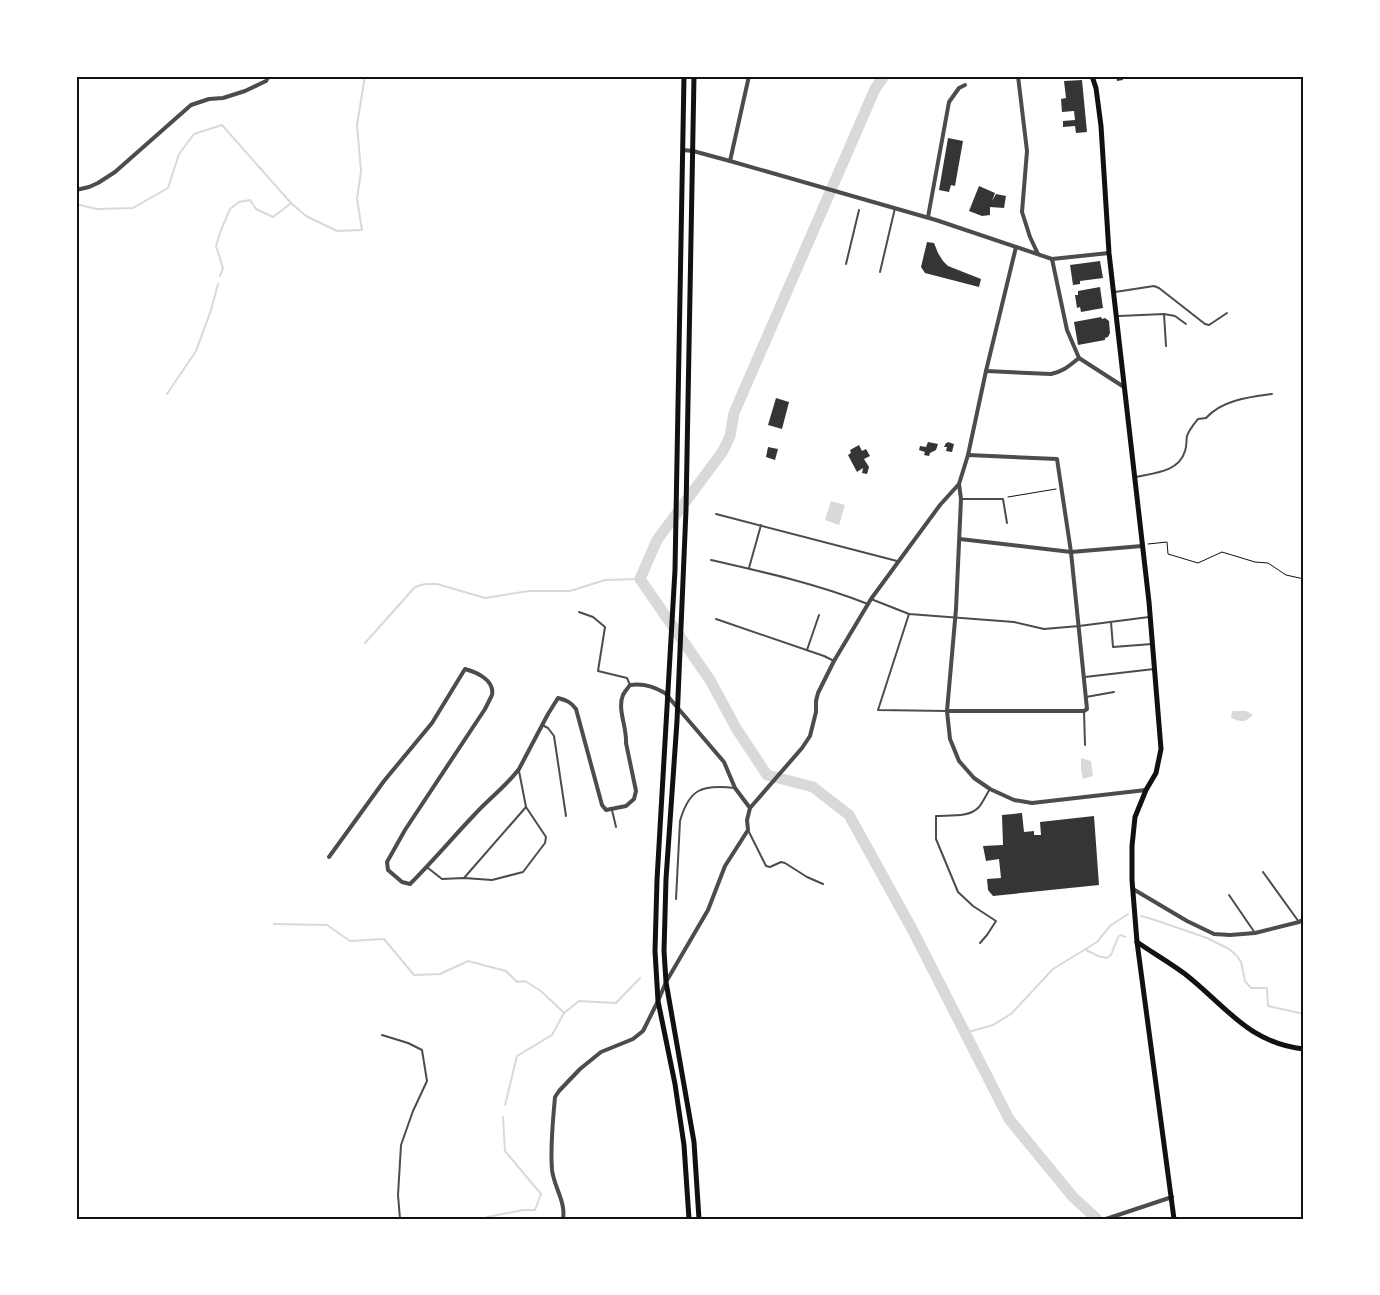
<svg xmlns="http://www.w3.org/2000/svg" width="1380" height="1295" font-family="'Source Sans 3',sans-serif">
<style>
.water{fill:#d9d9d9}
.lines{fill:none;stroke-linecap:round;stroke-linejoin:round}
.stream{stroke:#d9d9d9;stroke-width:2}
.river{stroke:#d9d9d9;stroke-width:11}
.building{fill:#353535}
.path{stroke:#111;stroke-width:1}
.service{stroke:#4c4c4c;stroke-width:2}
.minor{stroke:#4c4c4c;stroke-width:4}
.secondary{stroke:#111;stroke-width:5}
.neatline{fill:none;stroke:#111;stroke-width:2}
</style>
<rect width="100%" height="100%" fill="#fff"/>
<g class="water">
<polygon points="831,501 845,505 839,525 825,520"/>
<path d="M1232 711H1246L1253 715C1244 723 1242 722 1231 718Z"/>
<polygon points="1081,758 1091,761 1093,776 1083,779 1081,769"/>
</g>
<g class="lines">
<g class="stream">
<polyline points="76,204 97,209 133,208 168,188 179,154 194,134 222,125 291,203 306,216 337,231 362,230 357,199 361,171 357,125 365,76"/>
<polyline points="220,276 223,268 216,246 221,230 230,209 239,202 250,200 256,209 273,217 290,204"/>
<polyline points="167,394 196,351 211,310 218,284"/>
<polyline points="365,643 415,587 425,584 437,584 485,598 529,591 570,591 605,580 640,579"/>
<polyline points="1141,916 1152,919 1207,938 1229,949 1237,956 1241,962 1245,981 1251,988 1267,988 1268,1006 1304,1014"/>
<polyline points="274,924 327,925 350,941 384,939 414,975 440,974 468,961 506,971 517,982 525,981 541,991 564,1013"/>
<polyline points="1086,950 1098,956 1107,958 1111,955 1118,937 1121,935 1125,937"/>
<polyline points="965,1033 993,1025 1011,1014 1053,969 1097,942 1110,926 1128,914"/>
<polyline points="505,1105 517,1056 552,1035 564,1013 579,1001 616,1003 640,978"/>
<polyline points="484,1219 487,1217 523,1210 535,1210 541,1194 505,1151 503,1117"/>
</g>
<polyline class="river" points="884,76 875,89 734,413 730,436 723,451 657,540 640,579 710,680 736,728 767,775 813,787 849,815 912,929 1009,1119 1073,1197 1097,1219"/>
</g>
<g class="building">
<polygon points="1116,76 1122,76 1123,80 1117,81"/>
<polygon points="1082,80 1087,132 1076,133 1075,126 1063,127 1063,121 1075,120 1074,111 1062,112 1061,99 1066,98 1064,81"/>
<polygon points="948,138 963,141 955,186 951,185 949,192 939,190"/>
<polygon points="979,186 995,193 992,201 996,194 1006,196 1004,208 990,207 990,215 982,216 969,211"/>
<polygon points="927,242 934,243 938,253 943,261 948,266 981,279 979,287 925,273 921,267"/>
<polygon points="1100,261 1103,278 1080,281 1080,284 1073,285 1070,265"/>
<polygon points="1100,287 1103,308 1081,312 1080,307 1077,308 1075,295 1078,295 1078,291"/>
<polygon points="1101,317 1102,319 1105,318 1109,321 1110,333 1108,337 1105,338 1105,340 1078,345 1074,322"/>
<polygon points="776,398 789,402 782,429 768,425"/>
<polygon points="928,442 938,444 936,450 930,453 929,456 924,455 925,452 919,450 920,446 926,447"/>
<polygon points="948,442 954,444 952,452 946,451 947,447 944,447 946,443 947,443"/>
<polygon points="859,445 862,451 866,449 870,456 864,459 869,467 867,474 862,473 863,468 857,472 848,455 851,453 850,450"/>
<polygon points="768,447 778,449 775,460 766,457"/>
<polygon points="1022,813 1024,832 1034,831 1034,835 1041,835 1040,822 1094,816 1099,885 993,896 988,890 987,879 1001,878 999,859 986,861 983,846 1003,845 1002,815"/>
</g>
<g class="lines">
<g class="path">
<polyline points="1008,497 1056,489"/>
<polyline points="1148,544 1167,542 1168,554 1198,563 1222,552 1255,562 1268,563 1286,575 1304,579"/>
</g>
<g class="service">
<polyline points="846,264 859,210"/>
<polyline points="880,272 895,208"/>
<polyline points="1115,292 1154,286 1159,288 1205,324 1209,325 1227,313"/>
<polyline points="1164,314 1166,346"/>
<polyline points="1119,316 1164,314 1175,316 1186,324"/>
<path d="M1136 477C1154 473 1179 472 1185 451 1187 446 1186 441 1187 436 1189 430 1194 424 1198 419L1206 418C1222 400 1249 397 1272 394"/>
<polyline points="962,499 1003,499 1007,523"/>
<polyline points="716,514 897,561"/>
<path d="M711 560C764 572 817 584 868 604"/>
<polyline points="749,568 761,525"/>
<polyline points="871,599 909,614 1014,622 1044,629 1079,626 1149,617"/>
<polyline points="579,612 593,617 605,627 598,671 627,678 630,685"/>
<polyline points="909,614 878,710 947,711"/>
<polyline points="716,619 824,656 834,661"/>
<polyline points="1111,622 1113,647 1152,644"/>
<polyline points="807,650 819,615"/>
<polyline points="1085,677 1154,669"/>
<polyline points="1086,697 1114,692"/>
<polyline points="1084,711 1085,745"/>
<polyline points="542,725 548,728 554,736 566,816"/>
<polyline points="612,810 616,827"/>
<polyline points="748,830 766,866 770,867 781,862 785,863 807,877 823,884"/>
<polyline points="428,868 442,879 464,878 492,880 523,872 545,843 546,837 526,807 519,771"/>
<polyline points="1263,872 1299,922"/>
<polyline points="464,878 526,807"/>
<polyline points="1229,895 1255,933"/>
<path d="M676 899 680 821C689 789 702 784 735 788"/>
<path d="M980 943 987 935 996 921 973 906 958 892 936 839V816C949 815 969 818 979 807 983 802 986 795 990 789"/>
<polyline points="382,1035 408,1043 422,1050 427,1081 413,1111 401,1145 398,1195 400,1219"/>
</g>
<g class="minor">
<polyline points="1018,76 1027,151 1022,212 1030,237 1038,254"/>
<polyline points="683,150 693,151 730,161 936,220 1052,259 1109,253"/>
<polyline points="730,161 749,76"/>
<polyline points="76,190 89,187 98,183 115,172 191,105 209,99 223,98 245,91 266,81 269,76"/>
<polyline points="928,217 949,102 959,88 965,85"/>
<polyline points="1052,259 1067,330 1079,358 1124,387"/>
<path d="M986 371 1051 374C1064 371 1069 366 1079 358"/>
<polyline points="959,484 961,499 956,609 947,711 950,739 959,761 974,778 990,789 1014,800 1032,803 1146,790"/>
<polyline points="960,539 1071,552 1142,546"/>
<polyline points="947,711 1084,711 1087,709 1071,552 1057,459 968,455"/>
<path d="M329 857 384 781 432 723 465 669C476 672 495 680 492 695 490 699 487 705 485 709L405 830 387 862 388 870 402 882 410 884C433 861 454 836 476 813 490 798 507 785 519 769L548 714 558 698C566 700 571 702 576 709L602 805 606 810 626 806 634 799 636 791 626 743C627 727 617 709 623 695 625 691 628 688 630 685 642 683 655 687 665 693L724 762 735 788 750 808"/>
<polyline points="1133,889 1187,921 1214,934 1230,935 1255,933 1299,922 1304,919"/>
<path d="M563 1219C566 1202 554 1187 552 1170 550 1145 553 1121 555 1097L559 1091 580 1069 601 1052 633 1039 643 1031 658 1001 666 982 708 910 725 866 748 830 747 820 750 808 802 748 810 736 816 712V701L818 693 834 661 871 599 940 505 959 484 968 455 986 371 1016 247"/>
<polyline points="1106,1219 1172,1197"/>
</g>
<g class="secondary">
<polyline points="684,76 675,570 657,880 655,951 658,1001 675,1084 684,1145 689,1219"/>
<polyline points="694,76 686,510 677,721 666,879 664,951 666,982 694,1142 699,1219"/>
<polyline points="1092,76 1096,88 1101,126 1109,253 1149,602 1161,749 1156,773 1146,790 1135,817 1132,846 1132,880 1137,942 1174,1219"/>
<path d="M1137 942C1153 953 1170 963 1185 974 1226 1006 1248 1043 1304 1049"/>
</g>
</g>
<rect width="1380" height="1295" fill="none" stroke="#ffffff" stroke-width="155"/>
<rect x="78" y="78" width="1224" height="1140" class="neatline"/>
</svg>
